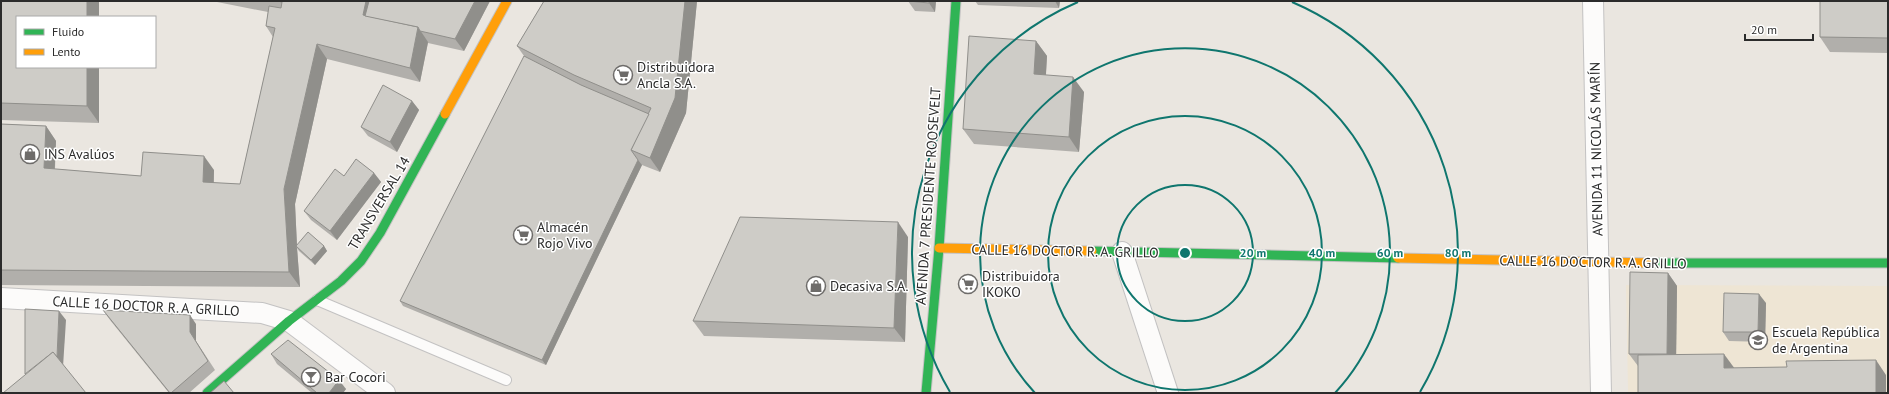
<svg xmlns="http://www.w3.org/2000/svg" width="1889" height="394" font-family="'PT Sans',sans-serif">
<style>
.education{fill:#eee5d4}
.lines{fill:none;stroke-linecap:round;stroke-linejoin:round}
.lane-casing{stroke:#c3c2c2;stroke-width:12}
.street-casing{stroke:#c3c2c2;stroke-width:22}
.fast-casing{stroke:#c3c2c2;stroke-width:11}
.slow-casing{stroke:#c3c2c2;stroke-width:11}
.lane{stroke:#fcfbfa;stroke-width:10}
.street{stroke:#fcfbfa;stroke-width:20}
.fast{stroke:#30b455;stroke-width:9}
.slow{stroke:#ff9f0a;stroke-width:9}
.wall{fill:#b1afab}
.shaded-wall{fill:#908f8b}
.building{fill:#ceccc7;stroke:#908f8b}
.ring{fill:none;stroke:#0f766e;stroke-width:2}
.labels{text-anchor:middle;stroke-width:3;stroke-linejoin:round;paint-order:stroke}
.poi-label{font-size:14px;fill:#2b2b2b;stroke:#fff;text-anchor:start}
.street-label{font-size:14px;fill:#2b2b2b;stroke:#fff}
.centre{fill:#0f766e;stroke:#fff;stroke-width:2}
.ring-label{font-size:12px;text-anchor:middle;font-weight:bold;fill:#0f766e;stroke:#fff;stroke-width:3;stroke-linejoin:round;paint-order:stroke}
</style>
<rect width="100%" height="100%" fill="#eae6e0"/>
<polygon class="education" points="1626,285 1888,286 1888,393 1628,393"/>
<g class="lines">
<defs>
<polyline id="lane" points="317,300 506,380"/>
<g id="street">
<polyline points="1593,1 1601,393"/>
<polyline points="1122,252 1168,393"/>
<polyline points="1,298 262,313 289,321 385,393"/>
</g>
<g id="fast">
<polyline points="1092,251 1398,258"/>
<polyline points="1653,263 1888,263"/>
<polyline points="207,393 289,321 341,281 361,261 380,233 445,114"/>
<polyline points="926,393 939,248 956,1"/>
</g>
<g id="slow">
<polyline points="445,114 507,1"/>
<polyline points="939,248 1092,251"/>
<polyline points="1398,258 1653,263"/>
</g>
</defs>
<use href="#lane" class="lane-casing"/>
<use href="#street" class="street-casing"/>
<use href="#fast" class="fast-casing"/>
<use href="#slow" class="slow-casing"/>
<use href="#lane" class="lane"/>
<use href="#street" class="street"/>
<use href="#fast" class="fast"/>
<use href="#slow" class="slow"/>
</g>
<g class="wall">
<polygon points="1,1 99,1 99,17 17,17 99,67 99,123 1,120"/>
<polygon points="212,1 490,1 464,51 428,43 420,82 327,59 295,204 297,244 324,246 327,251 315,265 299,251 297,248 300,287 1,285 1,124 46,126 56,141 55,169 141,176 214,170 214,183 240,184 273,37 266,26 268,12"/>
<polygon points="544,1 697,1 686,113 660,172 642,165 546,365 403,306 400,301 524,56 517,46"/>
<polygon points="908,1 936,1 935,12 915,11"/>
<polygon points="975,1 1060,1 1059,8 978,5"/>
<polygon points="1888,1 1888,53 1830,52 1820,37"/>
<polygon points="1036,41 1047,56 1046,75 1084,92 1079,152 974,144 963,129"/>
<polygon points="412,101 419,110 397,152 368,136 361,127"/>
<polygon points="374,173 381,182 337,240 311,220 304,211 344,176"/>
<polygon points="908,237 905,342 704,336 693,321"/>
<polygon points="1668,273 1677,286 1676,355 1734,368 1886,375 1638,366 1629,354"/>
<polygon points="1766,303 1765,342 1729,341 1723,332"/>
<polygon points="103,310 196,324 196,342 215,370 189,393 169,393 110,320"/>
<polygon points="271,354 346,389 343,393 312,393 277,364"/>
</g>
<g class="shaded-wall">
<rect x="87" y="1" width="12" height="16"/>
<polygon points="366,1 381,1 376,20 363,15"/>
<polygon points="475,1 490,1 464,51 455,39"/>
<polygon points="685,1 697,1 686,113 660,172 650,158"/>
<polygon points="929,1 936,1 935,12 929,3"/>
<polygon points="1055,1 1060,1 1059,8"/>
<polygon points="418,27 428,42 420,82 410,68"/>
<polygon points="1036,41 1047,56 1045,89 1034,74"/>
<polygon points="317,44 327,59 295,204 297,247 296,246 297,248 300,287 289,272 284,189"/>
<polygon points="87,67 99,67 99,123 87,106"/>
<polygon points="1073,77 1084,92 1079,152 1069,137"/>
<polygon points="412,101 419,110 397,152 390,142"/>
<polygon points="46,126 56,141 54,183 44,168"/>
<polygon points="204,156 214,170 213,197 203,182"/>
<polygon points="638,160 642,165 546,365 542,360"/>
<polygon points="374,173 381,182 337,240 330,231"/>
<polygon points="898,222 908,237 905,342 894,328"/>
<polygon points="324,246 327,251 315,265 311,260"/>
<polygon points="1668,273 1677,286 1676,367 1667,354"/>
<polygon points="1759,294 1766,303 1765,342 1758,332"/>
<polygon points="59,311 66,320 63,367 57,357"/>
<polygon points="190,315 196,324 196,342 215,370 190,332"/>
<polygon points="1724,354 1735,369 1724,368"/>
<polygon points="1876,360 1886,375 1886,393 1876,393"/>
<polygon points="339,380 346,389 343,393 329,393"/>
</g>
<g class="building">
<polygon points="1,1 87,1 87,17 17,17 17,67 87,67 87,106 1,103"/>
<polygon points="277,1 366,1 363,15 418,27 410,68 317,44 284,189 289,272 1,270 1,124 46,126 44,168 141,176 143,152 204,156 203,182 240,184 275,28 266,26 269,6 281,8 282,2"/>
<polygon points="369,1 475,1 455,39 420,31 418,27 365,16"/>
<polygon points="544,1 685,1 675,98 650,158 631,150 651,108 574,75 517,46"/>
<polygon points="908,1 929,1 929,3"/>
<polygon points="1820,1 1888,1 1888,38 1820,37"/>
<polygon points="969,36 1036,41 1034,74 1073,77 1069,137 963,129"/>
<polygon points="524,56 581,85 649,114 631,150 638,160 542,360 400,301"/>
<polygon points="383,85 412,101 390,142 361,127"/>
<polygon points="356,159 374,173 330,231 304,211 335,169 344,176"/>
<polygon points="740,217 898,222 894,328 693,321"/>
<polygon points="308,232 324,246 311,260 296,246"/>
<polygon points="1630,272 1668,273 1667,354 1629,354"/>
<polygon points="1724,293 1759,294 1758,332 1723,332"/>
<polygon points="25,309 59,311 57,357 53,352 25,374"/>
<polygon points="103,310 190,315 190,332 208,361 171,393 170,393"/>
<polygon points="288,340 339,380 329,393 317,393 271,354"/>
<polygon points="53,352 86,393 3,393"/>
<polygon points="1724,354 1724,368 1787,367 1786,361 1876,360 1876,393 1638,393 1638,355"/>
<polygon points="224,381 234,393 210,393"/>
</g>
<g class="ring">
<circle cx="1185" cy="253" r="68"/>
<circle cx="1185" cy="253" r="137"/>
<path d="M1035 393A205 205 0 1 1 1335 393"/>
<path d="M950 392A273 273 0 0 1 1078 2M1292 2A273 273 0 0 1 1420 392"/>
</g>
<defs>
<symbol id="supermarket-ring" viewBox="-11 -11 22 22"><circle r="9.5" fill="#fff" stroke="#6e6c6a" stroke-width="1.5"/><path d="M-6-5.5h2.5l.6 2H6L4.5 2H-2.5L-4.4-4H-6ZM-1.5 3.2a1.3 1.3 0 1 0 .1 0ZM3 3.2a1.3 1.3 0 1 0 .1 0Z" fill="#6e6c6a"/></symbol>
<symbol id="shop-ring" viewBox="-11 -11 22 22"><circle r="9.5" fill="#fff" stroke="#6e6c6a" stroke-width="1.5"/><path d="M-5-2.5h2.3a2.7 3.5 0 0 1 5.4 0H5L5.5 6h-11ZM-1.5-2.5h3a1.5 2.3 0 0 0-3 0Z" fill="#6e6c6a"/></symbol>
<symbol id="school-ring" viewBox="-11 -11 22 22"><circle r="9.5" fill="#fff" stroke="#6e6c6a" stroke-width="1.5"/><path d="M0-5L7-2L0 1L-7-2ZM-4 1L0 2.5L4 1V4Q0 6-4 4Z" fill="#6e6c6a"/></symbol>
<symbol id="bar-ring" viewBox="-11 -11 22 22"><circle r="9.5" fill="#fff" stroke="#6e6c6a" stroke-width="1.5"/><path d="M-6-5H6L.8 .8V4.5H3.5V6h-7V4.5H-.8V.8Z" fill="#6e6c6a"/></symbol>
</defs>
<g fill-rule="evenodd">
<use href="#supermarket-ring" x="612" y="64" width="22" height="22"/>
<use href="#shop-ring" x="19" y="143" width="22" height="22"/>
<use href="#supermarket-ring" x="512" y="224" width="22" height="22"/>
<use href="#supermarket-ring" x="957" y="273" width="22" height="22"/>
<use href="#shop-ring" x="805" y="275" width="22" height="22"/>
<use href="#school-ring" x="1747" y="329" width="22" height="22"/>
<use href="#bar-ring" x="300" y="366" width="22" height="22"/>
</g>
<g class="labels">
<g class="poi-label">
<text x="637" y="72">Distribuidora<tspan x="637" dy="16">Ancla S.A.</tspan></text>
<text x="44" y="159">INS Avalúos</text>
<text x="537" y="232">Almacén<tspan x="537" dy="16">Rojo Vivo</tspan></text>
<text x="982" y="281">Distribuidora<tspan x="982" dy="16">IKOKO</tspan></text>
<text x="830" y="291">Decasiva S.A.</text>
<text x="1772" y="337">Escuela República<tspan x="1772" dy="16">de Argentina</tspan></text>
<text x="325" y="382">Bar Cocori</text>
</g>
<g class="street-label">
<text transform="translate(1596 149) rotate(-91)" y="5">AVENIDA 11 NICOLÁS MARÍN</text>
<text transform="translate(928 196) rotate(-86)" y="5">AVENIDA 7 PRESIDENTE ROOSEVELT</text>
<text transform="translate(379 203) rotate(-59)" y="5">TRANSVERSAL 14</text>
<text transform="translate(1065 251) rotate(1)" y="5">CALLE 16 DOCTOR R. A. GRILLO</text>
<text transform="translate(1593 262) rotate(1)" y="5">CALLE 16 DOCTOR R. A. GRILLO</text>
<text transform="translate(146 306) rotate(3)" y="5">CALLE 16 DOCTOR R. A. GRILLO</text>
</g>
</g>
<circle cx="1185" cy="253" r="6" class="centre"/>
<g class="ring-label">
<text x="1253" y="257">20 m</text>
<text x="1322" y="257">40 m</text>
<text x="1390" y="257">60 m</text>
<text x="1458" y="257">80 m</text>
</g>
<rect width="1889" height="394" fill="none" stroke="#2b2b2b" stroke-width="4"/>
<rect x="16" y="16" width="140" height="52" fill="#ffffff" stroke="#aaaaaa"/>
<rect x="24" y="29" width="20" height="6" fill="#30b455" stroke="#aaaaaa"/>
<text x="52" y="36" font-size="12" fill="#2b2b2b">Fluido</text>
<rect x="24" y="49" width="20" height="6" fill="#ff9f0a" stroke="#aaaaaa"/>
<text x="52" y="56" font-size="12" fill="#2b2b2b">Lento</text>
<path d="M1745 34v6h68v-6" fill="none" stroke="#2b2b2b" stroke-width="2"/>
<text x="1751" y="34" font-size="12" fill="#2b2b2b" stroke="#ffffff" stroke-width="3" paint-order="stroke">20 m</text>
</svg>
